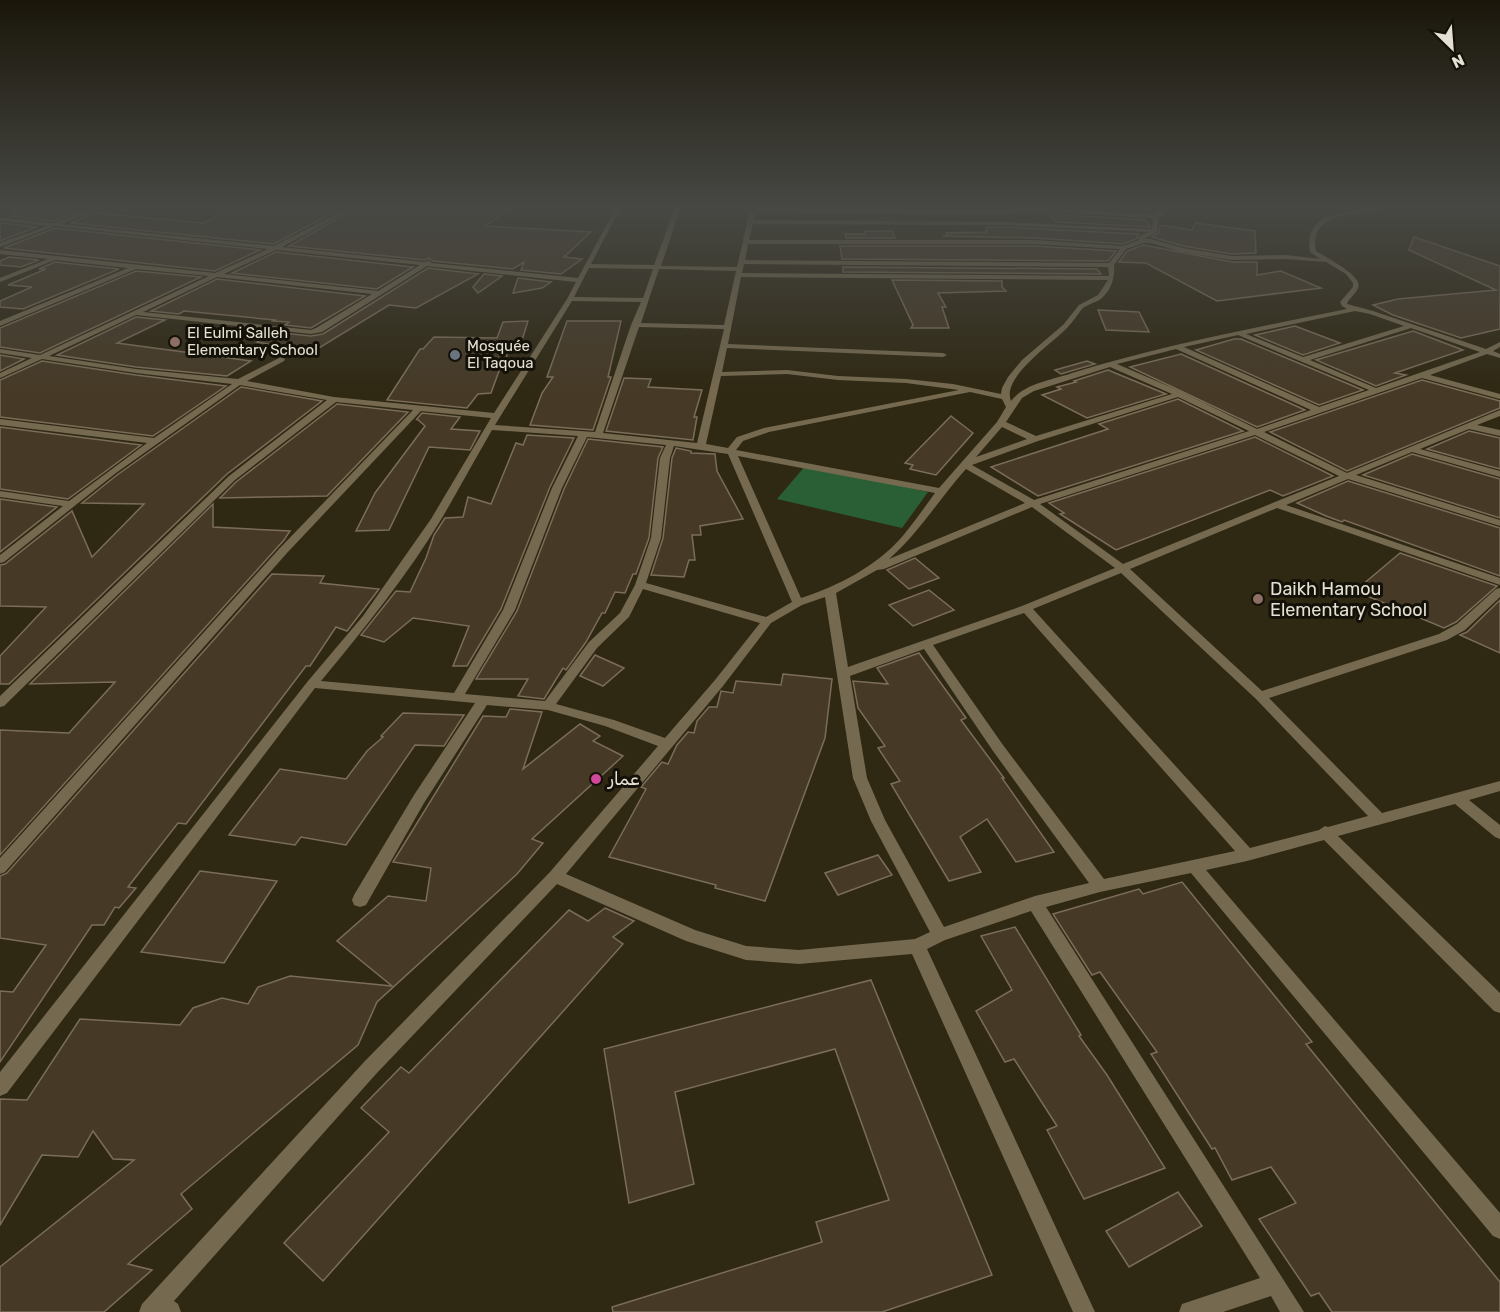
<svg xmlns="http://www.w3.org/2000/svg" width="1500" height="1312" font-family="Rubik,'Noto Sans Arabic',sans-serif">
<style>
.green{fill:#2a5f35}
.building{fill:#463a27;stroke:#7b6d59;stroke-width:1.5}
.lines{fill:none;stroke-linecap:round;stroke-linejoin:round}
.minor{fill:#756a50;fill-rule:evenodd}
.education-dot{fill:#8d6e63;stroke:#141108;stroke-width:2}
.worship-dot{fill:#6b7280;stroke:#141108;stroke-width:2}
.hotel-dot{fill:#d1479c;stroke:#141108;stroke-width:2}
.labels{text-anchor:middle;stroke-width:6;stroke-linejoin:round;paint-order:stroke}
.far-poi-label{font-size:15px;fill:#e5e0d4;stroke:#141108;text-anchor:start}
.poi-label{font-size:18px;fill:#e5e0d4;stroke:#141108;text-anchor:start}
</style>
<rect width="100%" height="100%" fill="#2f2813"/>
<polygon class="green" points="806,465 928,492 902,528 777,499"/>
<g class="building">
<polygon points="36,207 69,210 78,212 54,221 10,216"/>
<polygon points="236,207 344,207 274,244 71,223 95,213 204,223"/>
<polygon points="358,207 514,207 485,226 591,232 564,257 582,259 561,274 521,270 524,262 513,269 433,261 429,258 425,260 289,246"/>
<polygon points="1049,214 1146,220 1150,227 1055,222"/>
<polygon points="0,223 37,227 0,241"/>
<polygon points="1195,223 1255,231 1256,253 1232,254 1183,246 1152,237 1159,232 1160,225 1192,230"/>
<polygon points="986,227 1003,227 1139,234 1136,239 1123,244 1034,238 943,236 947,236 946,233 987,232"/>
<polygon points="55,228 260,250 215,271 4,248"/>
<polygon points="865,231 892,231 895,238 846,238 845,234 865,234"/>
<polygon points="1414,237 1500,266 1500,329 1461,338 1393,315 1373,305 1398,299 1496,290 1409,250"/>
<polygon points="1143,245 1232,262 1257,262 1257,275 1281,271 1321,288 1217,301 1146,263 1119,262 1127,251"/>
<polygon points="840,246 1034,246 1116,251 1108,261 842,259"/>
<polygon points="276,252 413,267 377,289 232,273"/>
<polygon points="9,257 39,260 21,267 0,265 0,261"/>
<polygon points="55,262 119,269 23,309 0,307 0,301 32,287 8,285 46,269 39,269"/>
<polygon points="843,267 1097,269 1101,274 843,272"/>
<polygon points="428,268 478,274 416,308 389,305 319,348 313,347 306,351 257,342 273,332 311,336 323,334"/>
<polygon points="136,271 201,277 40,353 0,347 0,328"/>
<polygon points="484,274 502,276 478,293 473,287"/>
<polygon points="518,278 551,282 542,288 513,293"/>
<polygon points="217,279 365,296 311,328 285,325 289,322 273,321 275,320 184,311 179,314 151,311"/>
<polygon points="892,280 1002,281 1002,287 1006,291 938,293 946,307 942,307 949,328 911,328 913,325"/>
<polygon points="1098,310 1139,312 1149,332 1106,330"/>
<polygon points="136,317 165,320 117,343 251,361 227,376 136,367 57,355"/>
<polygon points="528,321 523,337 507,354 506,360 503,360 491,393 478,394 467,408 387,400 420,349 423,349 434,337 497,338 503,322"/>
<polygon points="567,321 621,321 608,377 611,377 593,430 530,425 542,393 553,377 547,377"/>
<polygon points="1295,326 1340,343 1303,355 1255,335"/>
<polygon points="1413,331 1463,350 1395,373 1406,375 1376,386 1316,360"/>
<polygon points="1234,339 1241,339 1363,390 1319,405 1196,350"/>
<polygon points="1181,354 1305,410 1257,427 1130,367"/>
<polygon points="0,355 24,359 0,371"/>
<polygon points="42,361 136,375 226,386 153,436 0,417 0,380"/>
<polygon points="1087,361 1095,364 1061,374 1055,370"/>
<polygon points="1108,370 1166,394 1087,418 1042,395 1061,389 1057,387 1076,382 1074,381"/>
<polygon points="624,378 651,379 648,387 702,390 694,417 697,417 693,440 606,431"/>
<polygon points="1422,380 1500,401 1500,408 1347,471 1270,432"/>
<polygon points="241,387 322,401 227,474 9,684 0,684 0,656 46,607 0,606 0,565 5,564 72,511 92,557 144,504 82,503 117,475"/>
<polygon points="1178,399 1243,431 1038,496 991,467 1108,429 1099,424"/>
<polygon points="337,404 408,412 327,496 220,498 236,482"/>
<polygon points="422,413 460,417 451,429 480,431 470,450 429,447 389,530 356,531 375,493 425,426 417,419 416,420"/>
<polygon points="951,416 973,433 936,475 910,469 913,465 905,463"/>
<polygon points="0,427 141,445 68,499 0,489"/>
<polygon points="1469,431 1500,438 1500,469 1427,449"/>
<polygon points="527,435 574,438 550,487 501,609 467,666 453,666 469,626 413,618 384,642 361,635 396,591 410,592 426,558 434,535 445,518 463,517 468,497 491,504 516,443 523,445"/>
<polygon points="1255,437 1333,476 1283,496 1270,490 1116,550 1060,514 1064,513 1049,503"/>
<polygon points="588,439 663,447 658,458 649,538 636,574 633,574 625,593 615,592 605,613 602,613 586,642 566,670 563,668 544,699 518,696 528,679 476,679 517,611 564,489"/>
<polygon points="676,448 691,451 691,453 715,454 717,471 743,519 700,526 701,535 692,535 695,560 689,560 684,577 651,575 663,538 672,458"/>
<polygon points="1412,454 1500,479 1500,518 1363,475"/>
<polygon points="1348,481 1500,528 1500,576 1344,520 1342,522 1326,516 1297,503"/>
<polygon points="0,499 57,507 0,552"/>
<polygon points="213,504 213,527 290,531 284,540 0,855 0,730 69,733 115,682 30,684"/>
<polygon points="1400,553 1497,586 1456,622 1444,628 1355,591"/>
<polygon points="915,558 939,578 909,589 887,570"/>
<polygon points="272,574 324,576 320,583 379,589 347,631 336,627 310,666 306,666 186,824 178,823 128,887 136,888 119,908 115,907 104,925 92,925 0,1062 0,991 13,992 46,945 0,938 0,876 7,873"/>
<polygon points="929,590 954,610 913,626 889,605"/>
<polygon points="1500,600 1500,653 1460,635 1467,632"/>
<polygon points="919,653 966,718 961,720 1004,778 1002,778 1054,852 1016,862 987,819 960,837 981,872 949,881 891,784 900,781 878,748 885,746 858,708 853,681 888,684 877,668"/>
<polygon points="595,655 624,668 603,686 580,676"/>
<polygon points="783,674 832,679 825,738 765,901 715,888 716,885 609,857 646,789 641,787 662,762 668,764 677,745 688,732 694,733 697,721 709,707 717,707 721,691 733,693 736,681 781,685"/>
<polygon points="510,709 542,712 523,769 580,724 600,736 593,741 623,756 532,839 543,843 517,874 377,1002 358,1045 181,1194 192,1209 128,1264 152,1270 104,1312 0,1312 0,1267 134,1160 113,1159 93,1131 78,1157 42,1155 0,1225 0,1099 27,1100 80,1019 180,1025 193,1008 222,998 248,1004 258,987 290,976 392,986 337,941 388,896 426,901 431,868 393,862 483,716 506,717"/>
<polygon points="403,713 464,715 444,746 415,745 346,845 301,837 295,845 229,835 280,769 346,779 367,751 383,737 381,736"/>
<polygon points="878,855 892,875 838,895 825,873"/>
<polygon points="200,871 277,881 224,963 141,952"/>
<polygon points="1182,882 1312,1042 1306,1044 1500,1282 1500,1312 1332,1312 1319,1293 1311,1296 1259,1219 1296,1203 1271,1167 1232,1180 1215,1148 1212,1149 1151,1054 1157,1052 1100,972 1092,975 1053,914 1139,889 1143,894"/>
<polygon points="605,908 634,921 613,937 623,944 323,1281 284,1243 389,1132 361,1108 401,1067 409,1073 569,910 588,921"/>
<polygon points="1015,927 1081,1035 1079,1036 1107,1075 1165,1168 1084,1199 1047,1130 1057,1126 1014,1059 1005,1062 976,1011 1012,990 981,936"/>
<polygon points="871,980 992,1275 882,1312 613,1312 612,1307 822,1242 816,1222 889,1200 835,1049 675,1092 694,1184 629,1203 604,1049"/>
<polygon points="1178,1192 1202,1226 1129,1267 1106,1231"/>
</g>
<g class="lines">
<path class="minor" d="M96 207H104L62 224 274 246 350 207H356L282 247 425 262 429 260 432 263 578 278 616 207H621L591 264 654 265 675 207H681L661 266 737 267 749 214 752 212 755 214 753 220 1003 222 1152 229 1153 218 1032 211 1004 214 751 212 753 209 1004 210 1032 207 1155 215 1164 207H1170L1159 218 1157 232 1144 239H1151L1183 248 1232 256 1286 255 1320 259 1310 252C1307 238 1312 224 1325 217L1375 207H1386C1361 217 1308 209 1316 251 1325 257 1364 276 1358 288 1356 294 1349 298 1347 304L1373 311 1486 349 1500 342V347L1493 351 1500 354V358L1487 354 1430 375 1500 394V399L1422 378 1264 432 1347 473 1500 410V416L1477 425 1500 430V436L1469 429 1420 449 1500 471V477L1412 452 1356 475 1500 520V526L1348 479 1286 505 1500 578V585L1277 508 1130 569 1262 691 1439 634 1457 624 1496 589 1500 588V597L1465 630 1447 640 1269 698 1382 813 1500 781V791L1469 800 1500 825V839L1495 837 1455 804 1338 836 1500 993V1013L1494 1011 1324 840 1247 861 1206 870 1500 1213V1239L1493 1236 1191 873 1100 892 1046 907 1304 1312H1280L1271 1296 1223 1312H1179L1182 1304 1260 1278 1031 911 945 940 927 949 1095 1312H1073L912 954 799 964 746 960 686 941 557 884 376 1074 174 1301 178 1304 181 1312H139L142 1304 364 1062 550 872 658 746 605 726 548 710 487 705 424 803 366 905 360 907 354 905 352 900 354 895 414 795 475 703 315 688 7 1093 0 1096V1072L308 681 363 616 431 519 491 418 421 411 287 553 5 872 0 874V858L279 549 413 410 336 402 235 480 4 706 0 707V696L229 476 327 400 240 385 116 473 4 562 0 563V555L63 506 0 497V491L69 501 147 443 0 425V419L154 438 232 384 136 373 42 359 0 378V373L32 358 0 353V349L40 355 209 276 136 269 0 326V321L128 268 55 260 0 282V278L48 259 0 254V250L215 273 268 249 55 226 0 247V243L47 226 0 221V217L54 223ZM753 224 1003 225 1148 232 1138 237 1139 240 1123 246 1034 240H749ZM1143 243H1151L1182 252 1232 260 1286 259 1326 262 1346 274 1353 283V287L1340 302 1342 306 1347 309C1255 328 1163 345 1072 373 1052 380 1025 383 1011 401 1001 377 1053 343 1067 328 1073 322 1077 315 1082 309 1087 304 1096 303 1102 298 1112 289 1115 277 1114 265L1126 249ZM748 244H1034L1120 249 1109 263 745 260ZM276 250 420 265 378 291 224 274ZM744 264 1108 267 1109 276 742 273ZM427 266 576 282 567 299 494 413 334 397 247 381 284 361 285 359 281 357 238 379 136 369 49 356 136 315 311 334 322 332ZM589 268 653 269 643 298 574 297ZM659 269 736 271 724 325 641 323ZM217 277 372 294 316 328 311 330 143 312ZM741 277 1108 280 1098 295 1079 305 1063 325 1022 360 1008 377 1002 388 1001 394 953 384 906 379 838 376 787 370 722 372 727 348 943 357 947 355 943 353 728 344ZM572 301 641 302 631 325 595 432 495 425ZM1355 311 1370 314 1404 326 1303 357 1246 334ZM639 327 724 329 697 443 603 433ZM1411 328 1480 352 1376 388 1310 360ZM1238 335 1369 390 1319 407 1184 347ZM1176 349 1311 410 1257 429 1182 392 1117 364ZM1110 367 1172 394 1036 436 1006 422 1022 398 1034 391ZM787 374 838 380 906 383 959 390 764 428 737 437 728 448 706 444 721 376ZM970 392 1002 399 1006 407 997 422 939 488 736 450 743 441 769 432ZM1178 397 1249 431 1034 500 972 465 1038 441ZM1002 427 1027 439 976 457ZM492 430 578 436 552 488 503 610 454 693 321 681C364 629 407 576 442 518 459 489 475 459 492 430ZM1255 435 1339 476 1123 564 1040 504ZM587 437 666 445 660 458 651 538 635 585 620 613 589 642 545 701 465 694 515 610 562 488ZM674 446 728 454 792 602 766 617 646 583 661 538 670 458ZM738 456 935 493C924 508 913 524 901 538 875 567 838 586 801 598ZM966 469 1025 503 889 559C919 533 939 499 966 469ZM1032 507 1115 568 1022 606 848 667 836 593 877 570 884 569ZM1121 573 1256 699 1368 816 1328 827 1325 826 1319 830 1250 848 1033 609ZM643 589 760 623 715 680 665 738 614 720 556 704 597 648 629 617ZM825 597 853 778 871 821 930 932 915 939 799 950 746 946 695 930 566 874 723 686 771 623 802 605ZM1024 613 1235 851 1104 879 1003 745 933 645ZM924 649 993 751 1089 883 1035 896 944 927 885 820 867 778 850 676Z"/>
</g>
<linearGradient id="sky" x2="0" y2="1"><stop stop-color="#1a160a"/><stop offset="0.53" stop-color="#474844"/><stop offset="1" stop-color="#474844" stop-opacity="0"/></linearGradient>
<rect width="1500" height="391" fill="url(#sky)"/>
<g class="education-dot">
<circle cx="175" cy="342" r="6"/>
<circle cx="1258" cy="599" r="6"/>
</g>
<circle class="worship-dot" cx="455" cy="355" r="6"/>
<circle class="hotel-dot" cx="596" cy="779" r="6"/>
<g class="labels">
<g class="far-poi-label">
<text x="187" y="338">El Eulmi Salleh<tspan x="187" dy="17">Elementary School</tspan></text>
<text x="467" y="351">Mosquée<tspan x="467" dy="17">El Taqoua</tspan></text>
</g>
<g class="poi-label">
<text x="1270" y="595">Daikh Hamou<tspan x="1270" dy="21">Elementary School</tspan></text>
<text x="608" y="785">عمار</text>
</g>
</g>
<g transform="translate(1452 48) rotate(155)" stroke="#141108" stroke-width="4.5" paint-order="stroke">
<path d="M0-4.5L10 22L0 15L-10 22Z" fill="#e5e0d4"/>
<text y="-9" font-size="16" font-weight="bold" text-anchor="middle" fill="#e5e0d4">N</text>
</g>
</svg>
